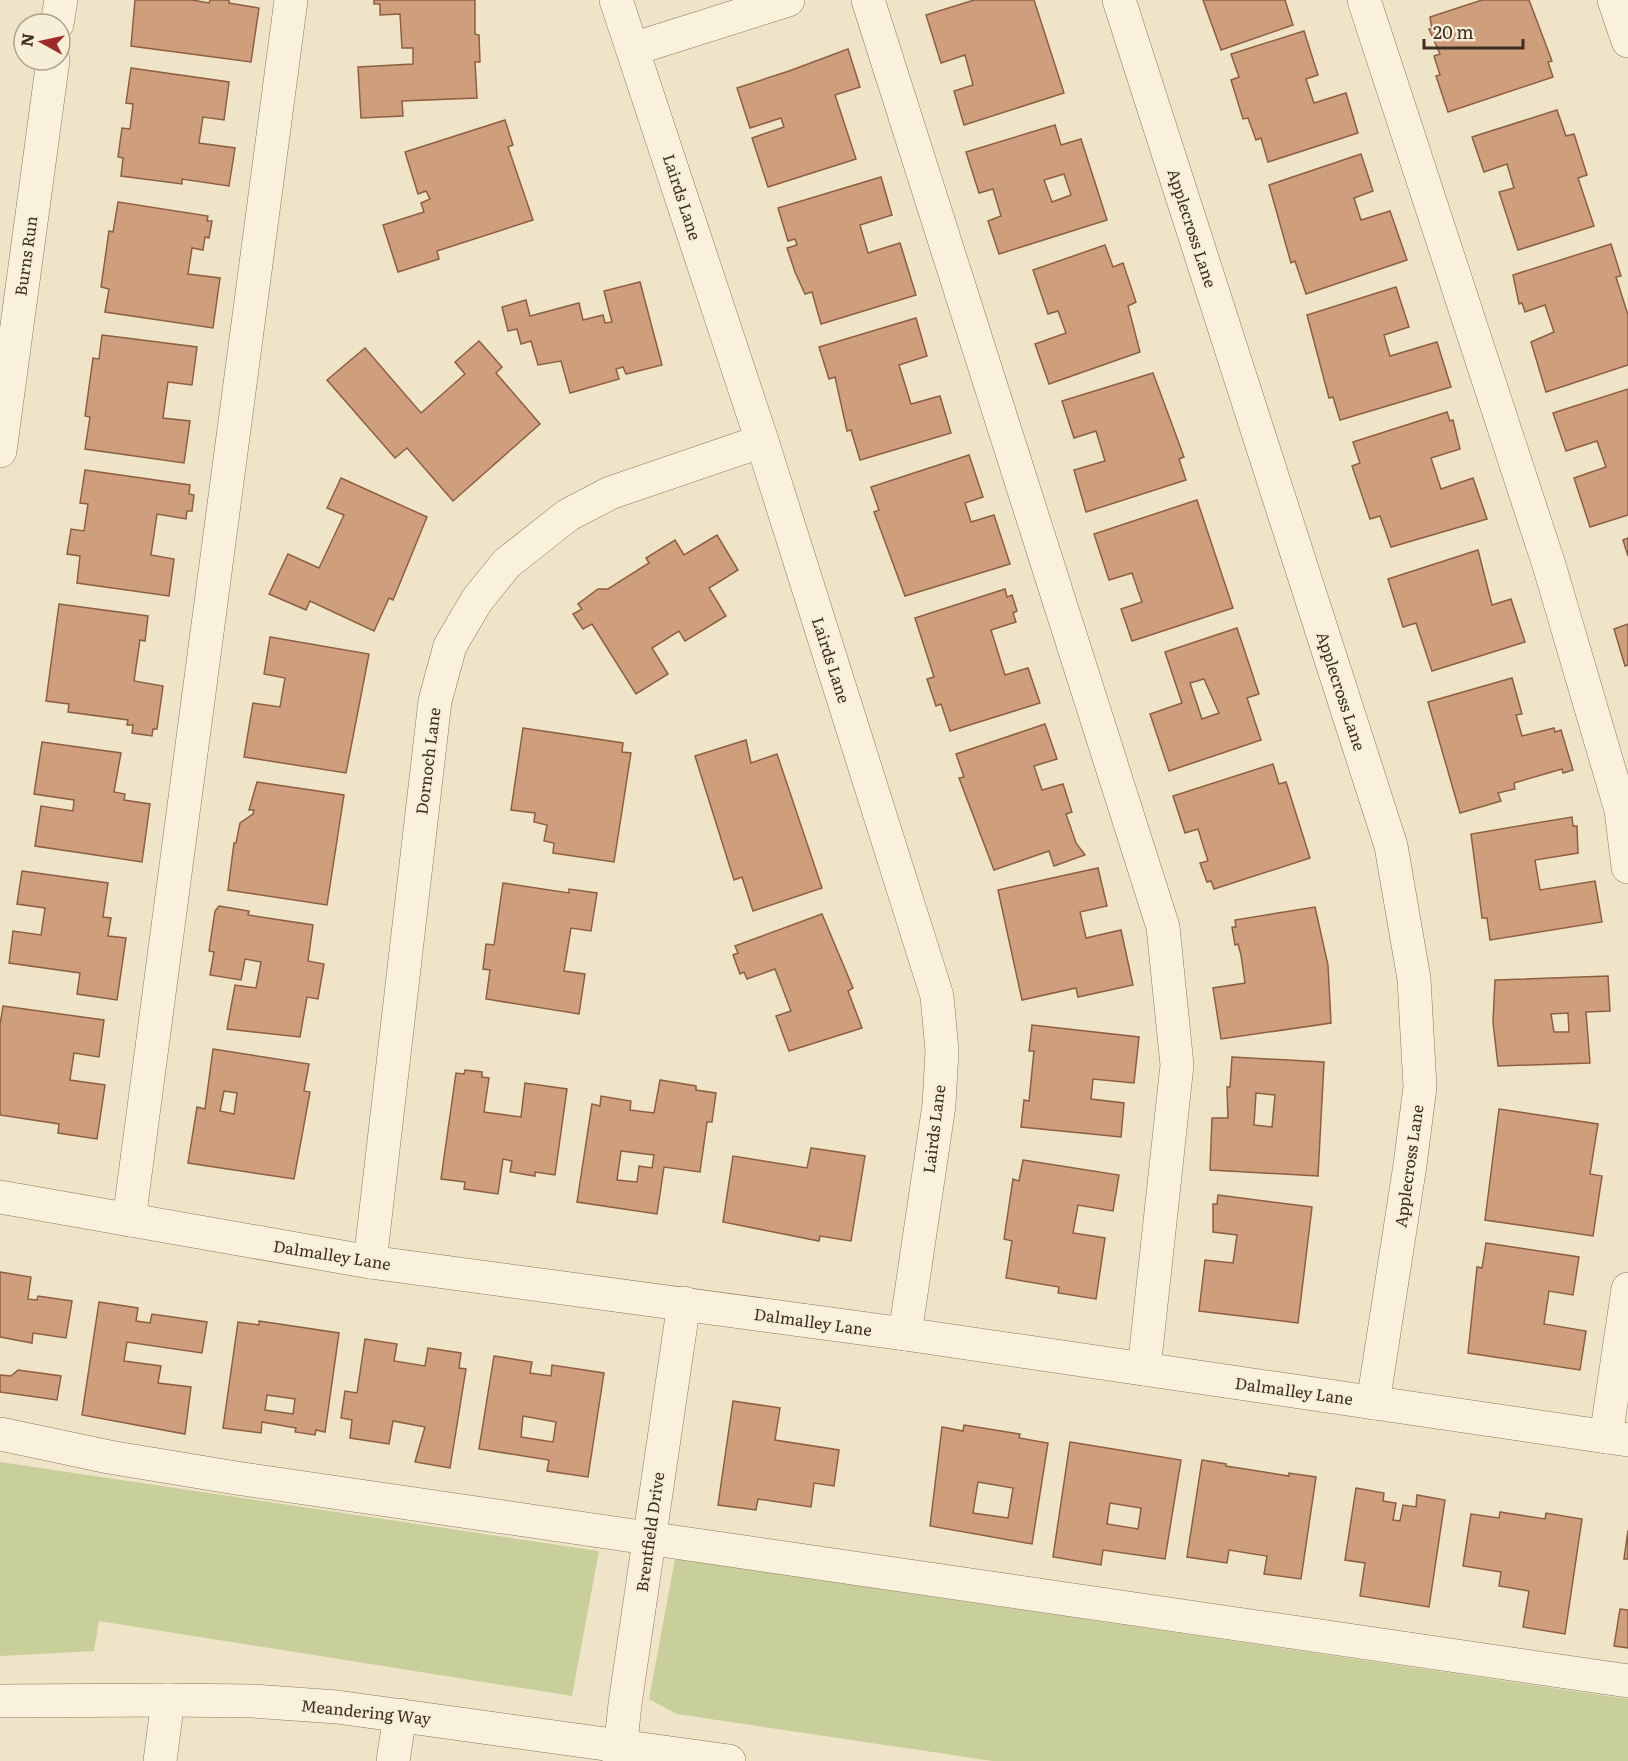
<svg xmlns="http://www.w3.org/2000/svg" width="1628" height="1761" font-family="Literata,serif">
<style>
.green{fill:#c9cf9b}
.building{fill:#cf9f7d;stroke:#8d5f41;stroke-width:1.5;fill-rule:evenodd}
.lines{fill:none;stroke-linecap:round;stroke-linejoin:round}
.minor-casing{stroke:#8d765c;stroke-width:34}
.minor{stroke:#faf1dc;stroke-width:33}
.labels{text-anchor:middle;stroke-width:4.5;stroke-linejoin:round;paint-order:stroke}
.street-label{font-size:16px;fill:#3d2e20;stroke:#f7eed8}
</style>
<rect width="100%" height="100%" fill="#f0e4c8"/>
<g class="green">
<polygon points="0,1462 599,1551 572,1696 99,1621 94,1651 0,1656"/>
<polygon points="675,1559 1628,1699 1628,1761 993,1761 677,1714 649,1699"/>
</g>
<g class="building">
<polygon points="135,0 192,0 209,3 210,0 229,0 229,3 259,8 251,62 131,46"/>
<polygon points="374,0 475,0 475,34 479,35 480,62 475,62 477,98 402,101 403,116 361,118 358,67 413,64 413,48 402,48 400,14 380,15 380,4 374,4"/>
<polygon points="974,0 1034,0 1064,93 964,125 954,91 973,85 965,55 941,63 926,15"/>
<polygon points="1203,0 1285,0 1293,25 1221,50"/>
<polygon points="1482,0 1529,0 1552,61 1548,62 1553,77 1448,112 1436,76 1440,75 1434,56 1440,54 1429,29 1432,29 1430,17"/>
<polygon points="1304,31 1318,75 1306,79 1314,103 1346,93 1358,133 1268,162 1261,138 1256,140 1248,118 1243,119 1231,80 1239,77 1231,54"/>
<polygon points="848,49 860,87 835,95 856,159 768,187 752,138 784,127 781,118 750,128 737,88 789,71"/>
<polygon points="131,68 229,82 224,120 203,117 199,143 235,148 229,186 182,179 182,184 121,176 123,158 118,157 122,128 130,129 133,104 126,103"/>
<polygon points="1557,110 1566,136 1574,134 1587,175 1578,178 1594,226 1518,250 1499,192 1514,188 1507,164 1484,172 1472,137"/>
<polygon points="505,120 513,145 508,147 533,220 437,251 439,259 398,272 383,225 424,212 421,203 430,199 426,191 418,194 405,152"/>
<path d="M1055 125 1061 145 1081 139 1107 220 999 254 988 221 1001 216 993 189 979 193 966 152ZM1064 174 1071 195 1052 202 1044 180Z"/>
<polygon points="1361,154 1373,191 1354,198 1361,220 1390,211 1407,260 1306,294 1295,261 1291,263 1269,185"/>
<polygon points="881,177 892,215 860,225 868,253 900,243 916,295 821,324 812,292 805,294 795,272 787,248 797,245 795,239 788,241 778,208"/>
<polygon points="118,202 208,216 207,221 212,221 209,238 205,237 203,250 192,248 188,274 220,278 213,328 105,312 109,289 101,287 109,231 113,232"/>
<polygon points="1611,244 1621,276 1616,277 1628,315 1628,365 1546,392 1531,342 1554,332 1545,305 1525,312 1522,303 1519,304 1513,275"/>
<polygon points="1105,245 1113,267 1123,263 1136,302 1128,306 1140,352 1049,384 1035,344 1066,333 1058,311 1048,314 1033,270"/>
<polygon points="640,282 662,365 626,374 623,367 616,369 619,379 570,393 561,361 538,365 531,341 521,344 517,329 508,331 502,307 526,300 530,316 579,303 583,320 603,315 605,323 612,322 604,291"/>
<polygon points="1396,287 1409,327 1384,335 1390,356 1437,342 1451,387 1340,420 1333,397 1329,398 1307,315"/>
<polygon points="916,318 927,356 899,365 911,404 940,396 951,433 860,460 851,430 847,431 835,377 829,379 819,347"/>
<polygon points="102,335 197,347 192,385 168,382 163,418 190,421 184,463 85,449 90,417 85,416 93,358 99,359"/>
<polygon points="479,341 502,367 496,373 540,424 453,501 407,448 395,458 327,380 365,348 421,413 465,374 455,362"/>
<polygon points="1153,373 1184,457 1179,459 1186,480 1086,512 1074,470 1105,461 1096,431 1074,438 1062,401"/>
<polygon points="1628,389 1628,515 1590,527 1574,478 1606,467 1597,441 1566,451 1553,413"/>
<polygon points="1447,412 1450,421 1453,420 1460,449 1431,458 1441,489 1473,478 1487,519 1391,547 1380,516 1370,519 1352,466 1360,463 1353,442"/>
<polygon points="969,455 983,497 965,503 971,522 994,515 1010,564 905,596 874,512 879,510 871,487"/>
<polygon points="85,470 190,485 189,494 194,495 192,511 187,511 186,519 157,514 151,555 174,559 169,596 77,583 80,556 67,554 71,529 84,531 88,504 80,503"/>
<polygon points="341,478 427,517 393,600 389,598 374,631 310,601 306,610 269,594 288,554 319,568 344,515 327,508"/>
<polygon points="1197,500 1233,608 1132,641 1121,609 1142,602 1132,573 1109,580 1094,534"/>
<polygon points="717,535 738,570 709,588 726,616 685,641 679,631 652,648 668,674 636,694 592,624 583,629 573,614 582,609 578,604 598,589 608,589 649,563 646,558 675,540 684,555"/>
<polygon points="1628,538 1628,556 1623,540"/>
<polygon points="1478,550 1492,605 1511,599 1525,642 1432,671 1416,623 1403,627 1388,579"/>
<polygon points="1005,589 1007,597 1012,595 1017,611 1013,613 1016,622 991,630 1005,675 1028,668 1040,703 950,731 941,704 936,706 927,679 934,677 915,618"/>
<polygon points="59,604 148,616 145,641 140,640 134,681 163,686 157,729 153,729 152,736 132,733 133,725 127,725 128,720 68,712 69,704 46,701"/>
<polygon points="1628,624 1628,665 1625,666 1614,629"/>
<path d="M1237 628 1259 694 1247 698 1261 740 1169 771 1150 714 1182 703 1165 652ZM1204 679 1219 713 1202 719 1190 683Z"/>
<polygon points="270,637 369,654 346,773 244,757 253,703 280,707 285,678 264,674"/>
<polygon points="1512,678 1522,714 1516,715 1522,736 1554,728 1555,732 1561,730 1573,770 1563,773 1562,769 1514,783 1515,789 1498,793 1501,801 1460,813 1428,702"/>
<polygon points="1045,724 1057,759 1034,766 1042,790 1063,784 1072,812 1066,814 1076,843 1085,855 1054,866 1049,851 994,870 959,778 964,777 956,754"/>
<polygon points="523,728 623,743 622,752 631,753 614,862 553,853 554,843 544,841 547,825 534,822 535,813 511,810"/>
<polygon points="746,740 751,763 777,754 822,888 753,911 742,877 734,880 695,756"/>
<polygon points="42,742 121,753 114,792 125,794 124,800 150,804 142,862 35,846 41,806 73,811 74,800 34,794"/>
<polygon points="1273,764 1279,784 1286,782 1310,858 1214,889 1211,881 1207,882 1200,863 1208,861 1198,829 1185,833 1173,796"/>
<polygon points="257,782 344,795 327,905 228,890 234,843 236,843 240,823 253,814 254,810 249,810"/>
<polygon points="1572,817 1573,826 1577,826 1578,853 1535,860 1540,890 1595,881 1602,922 1490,940 1487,918 1482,918 1471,834"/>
<polygon points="1098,868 1107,906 1080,912 1086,938 1121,930 1133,985 1078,997 1076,988 1022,1000 998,890"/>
<polygon points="22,871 108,883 103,917 111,918 108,936 126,938 117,1000 77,994 80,973 9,963 13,931 41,935 45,908 17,904"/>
<polygon points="503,883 569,893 569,889 597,893 591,931 571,928 564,971 585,974 579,1014 486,999 490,970 483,969 486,944 494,945"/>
<polygon points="219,906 249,911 248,915 313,925 308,961 324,964 318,999 307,997 300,1037 227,1029 235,985 256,988 261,962 245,959 241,980 210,975 214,952 209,951 215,911"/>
<polygon points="1315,907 1328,965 1331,1023 1221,1039 1213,988 1245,983 1241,955 1238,944 1235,945 1232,927 1236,927 1235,920"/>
<polygon points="822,914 853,988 848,991 862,1028 789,1051 776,1016 791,1011 775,969 747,979 744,972 740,974 733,955 738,953 735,946"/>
<path d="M1608 976 1610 1011 1586 1012 1590 1063 1498 1066 1493 1022 1495 980ZM1568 1013 1569 1032H1554L1551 1014Z"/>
<polygon points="3,1006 104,1020 99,1057 74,1053 70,1080 105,1085 97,1139 58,1133 59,1124 0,1115 0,1025"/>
<polygon points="1032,1025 1139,1037 1134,1083 1093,1079 1091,1099 1124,1103 1121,1137 1021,1127 1024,1100 1029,1101 1034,1051 1029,1051"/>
<path d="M213 1049 309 1064 304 1091 310 1092 294 1179 188 1163 197 1107 205 1109ZM224 1091 237 1093 234 1114 220 1111Z"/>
<path d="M1232 1057 1324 1062 1318 1176 1210 1170 1212 1118H1228L1227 1087H1230ZM1256 1093 1275 1095 1272 1127 1254 1125Z"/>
<polygon points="465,1070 482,1072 482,1077 489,1078 484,1112 521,1117 525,1083 567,1089 555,1175 535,1172 535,1176 510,1172 512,1161 503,1159 498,1194 464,1189 465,1182 441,1179 456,1073 464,1074"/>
<path d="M660 1080 696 1086V1090L716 1093 712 1122H707L700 1172 664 1167 657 1214 577 1202 592 1104 600 1106 601 1096 631 1101 630 1110 654 1113ZM621 1151 654 1155 652 1168 639 1166 637 1182 617 1180Z"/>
<polygon points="1499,1109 1598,1124 1590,1174 1602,1176 1593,1236 1485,1220"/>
<polygon points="811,1148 865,1156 851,1241 820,1236 819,1241 723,1222 733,1156 807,1168"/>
<polygon points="1023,1160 1119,1175 1113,1211 1078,1205 1073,1233 1105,1238 1096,1299 1058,1293 1059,1287 1006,1278 1012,1241 1004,1239 1013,1179 1019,1181"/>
<polygon points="1218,1195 1312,1207 1298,1323 1199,1311 1205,1260 1233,1263 1237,1235 1213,1232 1213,1204 1217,1204"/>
<polygon points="1486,1243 1579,1257 1573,1295 1549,1291 1544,1324 1586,1331 1580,1370 1468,1353 1477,1267 1482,1268"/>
<polygon points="0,1272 31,1277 28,1299 37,1300 38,1296 72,1301 66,1338 33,1333 32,1343 0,1337"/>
<polygon points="99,1302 138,1308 136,1321 150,1323 152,1314 207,1322 202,1353 127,1342 124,1361 161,1366 158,1383 191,1387 185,1434 82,1415"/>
<path d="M259 1321 339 1333 325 1432 316 1430 315 1435 295 1432 296 1428 262 1422 261 1433 223 1428 238 1322 259 1325ZM267 1395 295 1399 293 1414 265 1410Z"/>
<polygon points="365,1339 397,1344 394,1361 425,1366 428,1348 461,1353 459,1368 466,1369 450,1468 415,1462 425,1427 393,1421 389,1444 350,1438 352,1420 341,1418 345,1391 357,1393"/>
<path d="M494 1356 532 1362 530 1373 551 1376 552 1365 604 1373 588 1477 547 1471 549 1460 479 1449ZM523 1416 556 1422 553 1442 521 1437Z"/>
<polygon points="18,1370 61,1376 57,1400 0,1392 0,1375 11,1376"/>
<polygon points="733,1401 780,1408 775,1440 839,1450 834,1486 814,1483 811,1507 758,1499 756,1510 718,1505"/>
<path d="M964 1425 1020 1434 1019 1438 1048 1443 1032 1544 930 1526 942 1427 963 1431ZM978 1482 1013 1488 1008 1518 973 1513Z"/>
<path d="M1070 1442 1181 1460 1165 1559 1103 1550 1101 1565 1053 1557ZM1110 1503 1141 1508 1138 1529 1107 1524Z"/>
<polygon points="1202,1460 1226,1464 1226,1466 1289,1476 1289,1473 1316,1477 1301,1579 1264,1574 1267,1556 1229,1550 1227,1563 1187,1557"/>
<polygon points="1356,1488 1384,1493 1383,1501 1396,1503 1393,1520 1400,1521 1403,1505 1416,1507 1417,1495 1445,1500 1429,1607 1360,1596 1365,1563 1345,1560"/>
<polygon points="1500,1512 1545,1519 1546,1513 1582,1519 1565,1634 1523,1627 1529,1591 1499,1586 1501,1572 1463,1566 1471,1514 1499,1518"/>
<polygon points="1628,1530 1628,1559 1624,1559"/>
<polygon points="1620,1609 1628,1610 1628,1648 1614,1646"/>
</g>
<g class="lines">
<defs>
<g id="minor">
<polyline points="616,0 762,441 937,996 942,1051 939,1105 905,1334"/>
<polyline points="868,0 1163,927 1177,1065 1144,1369"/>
<polyline points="1119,0 1391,846 1414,979 1420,1087 1410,1165 1373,1403"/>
<polyline points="1364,0 1549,565 1621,810 1628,867"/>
<polyline points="1614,0 1628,41"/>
<polyline points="57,24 61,0"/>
<polyline points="633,49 788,0"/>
<polyline points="0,451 53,60"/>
<polyline points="0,1197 370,1262 905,1334 1628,1440"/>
<polyline points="129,1220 291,0"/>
<polyline points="370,1262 435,701 450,646 477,600 507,563 568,515 610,493 762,441"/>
<polyline points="0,1434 109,1457 236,1478 1628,1681"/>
<polyline points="1606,1437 1628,1289"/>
<polyline points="0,1701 168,1700 252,1701 337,1707 729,1761"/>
<polyline points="160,1761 168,1700"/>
<polyline points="393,1761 400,1715"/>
<polyline points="619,1761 625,1704 684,1303"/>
</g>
</defs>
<use href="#minor" class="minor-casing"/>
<use href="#minor" class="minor"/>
</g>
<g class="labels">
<g class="street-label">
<text transform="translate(682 197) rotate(72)" y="6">Lairds Lane</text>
<text transform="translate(1192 228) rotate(72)" y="6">Applecross Lane</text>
<text transform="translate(26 256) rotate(-82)" y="6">Burns Run</text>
<text transform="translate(831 660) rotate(72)" y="6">Lairds Lane</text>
<text transform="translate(1341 691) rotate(72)" y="6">Applecross Lane</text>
<text transform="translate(428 761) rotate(-83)" y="6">Dornoch Lane</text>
<text transform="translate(934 1129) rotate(-83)" y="6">Lairds Lane</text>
<text transform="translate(1409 1166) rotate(-82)" y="6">Applecross Lane</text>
<text transform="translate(332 1255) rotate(9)" y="6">Dalmalley Lane</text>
<text transform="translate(813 1322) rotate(8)" y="6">Dalmalley Lane</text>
<text transform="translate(1294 1391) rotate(8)" y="6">Dalmalley Lane</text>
<text transform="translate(650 1532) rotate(-82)" y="6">Brentfield Drive</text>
<text transform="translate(366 1712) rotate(6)" y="6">Meandering Way</text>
</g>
</g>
<g transform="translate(42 42) rotate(278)"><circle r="28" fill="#f7eed8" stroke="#ada18e" stroke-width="1.5"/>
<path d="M0-4.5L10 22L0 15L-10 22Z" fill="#9e2a2b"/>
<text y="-9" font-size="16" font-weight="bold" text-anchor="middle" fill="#3d2e20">N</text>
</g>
<path d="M1424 39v9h99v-9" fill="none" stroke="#3d2e20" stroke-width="3"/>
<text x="1433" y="39" font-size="18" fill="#3d2e20" stroke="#f7eed8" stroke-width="4.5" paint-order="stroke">20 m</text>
</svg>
